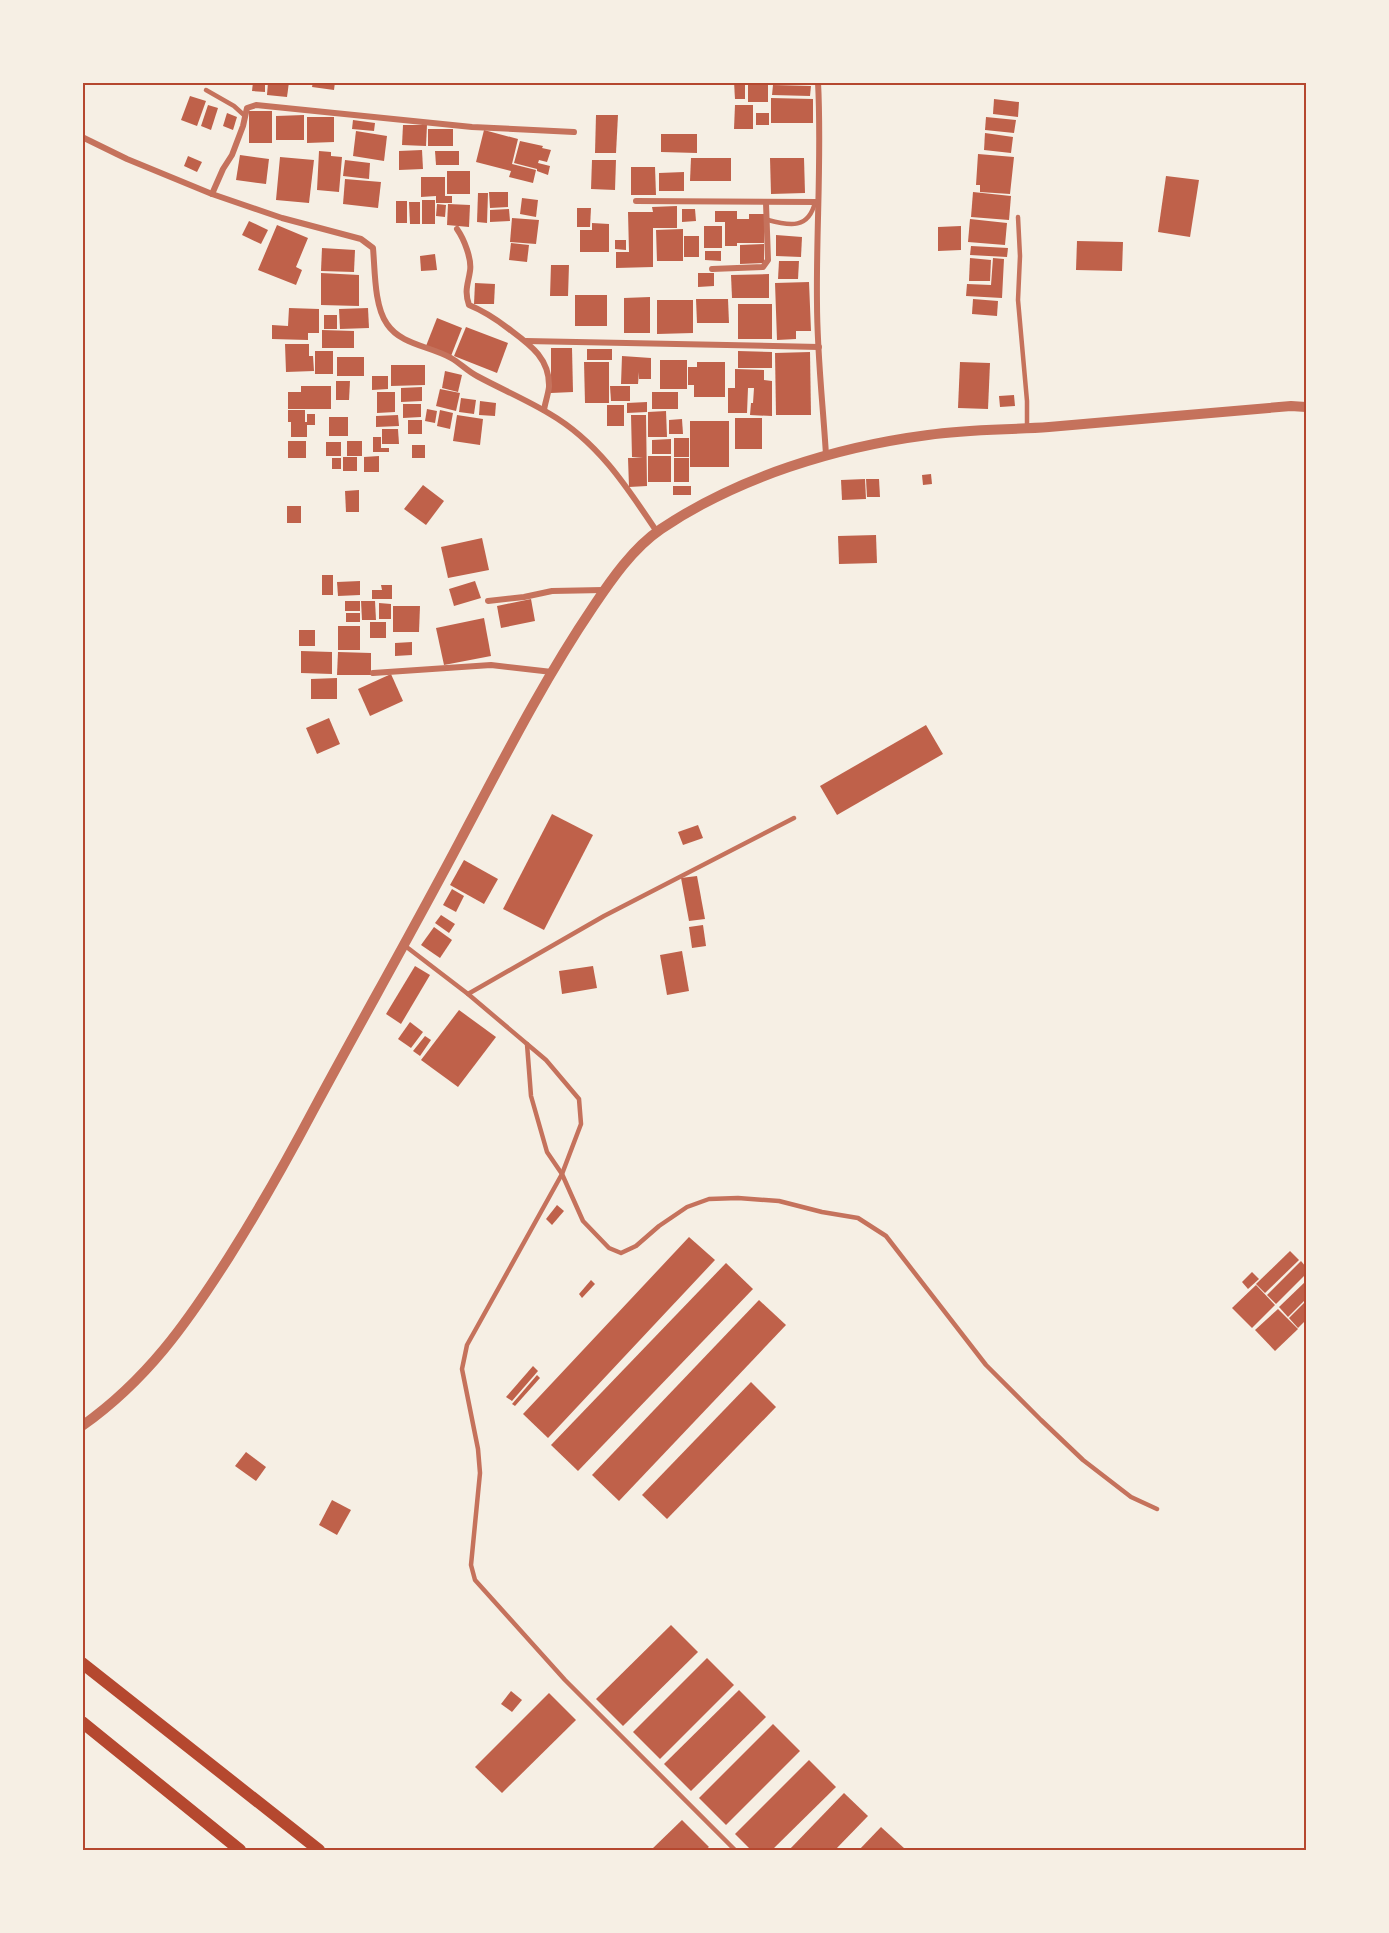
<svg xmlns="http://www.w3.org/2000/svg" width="1389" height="1933" font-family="Lato,sans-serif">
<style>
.building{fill:#bf614a}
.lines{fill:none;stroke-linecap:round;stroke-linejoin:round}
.service{stroke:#c5725c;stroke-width:4.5}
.minor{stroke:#c5725c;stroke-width:6}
.tertiary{stroke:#c5725c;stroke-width:10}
.secondary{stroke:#b5482f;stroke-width:12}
.neatline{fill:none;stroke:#b5482f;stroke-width:2}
</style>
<rect width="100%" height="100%" fill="#f6efe4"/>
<g class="building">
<polygon points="253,82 265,82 265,92 252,91"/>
<polygon points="268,82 289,82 287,97 267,95"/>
<polygon points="313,82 335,82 334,90 312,87"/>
<polygon points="734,82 745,82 745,99 735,99"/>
<rect x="748" y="82" width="20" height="20"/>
<polygon points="773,85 811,86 810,96 772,95"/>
<polygon points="190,96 206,101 197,126 181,120"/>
<polygon points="771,98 813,99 813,123 771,123"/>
<polygon points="994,99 1019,102 1018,117 993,114"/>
<polygon points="208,105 218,108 211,130 201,126"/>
<polygon points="735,105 753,105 753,129 734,129"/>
<rect x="249" y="111" width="23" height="32"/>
<polygon points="227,113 237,117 233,130 223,126"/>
<rect x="756" y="113" width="13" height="12"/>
<polygon points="304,115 304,140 276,140 276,116"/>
<polygon points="596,115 618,115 616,153 595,153"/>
<polygon points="307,117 334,117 334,142 307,143"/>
<polygon points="986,117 1016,120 1014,133 985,130"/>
<polygon points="353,120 375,123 374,131 352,129"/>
<polygon points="403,125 427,125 426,146 402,145"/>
<rect x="428" y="129" width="25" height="17"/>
<polygon points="484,130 518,139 512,164 536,170 533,183 509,177 511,171 476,162"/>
<polygon points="356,131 387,136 384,161 353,156"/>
<polygon points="985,133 1013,137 1011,153 984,150"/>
<polygon points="661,134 697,134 697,153 661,152"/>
<polygon points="520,141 543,146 542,148 551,150 547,162 539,160 538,163 550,166 548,175 537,171 537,169 514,163"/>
<polygon points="422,150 423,169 399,170 399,151"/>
<polygon points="319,151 331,152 331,156 342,157 339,192 317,190"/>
<polygon points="435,151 459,151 459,165 436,165"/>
<polygon points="978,154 1014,157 1010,194 980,192 980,185 976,185"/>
<polygon points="240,155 269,159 266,184 236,180"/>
<polygon points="188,156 202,162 197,172 184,166"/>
<polygon points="280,157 314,160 309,203 276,200"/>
<polygon points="691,158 731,158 731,181 690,181"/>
<polygon points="770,158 804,158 805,193 771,194"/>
<polygon points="345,160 370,163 369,179 343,176"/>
<polygon points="592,160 616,160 615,190 591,189"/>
<polygon points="631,167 655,167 656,195 631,195"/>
<rect x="447" y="171" width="23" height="23"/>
<polygon points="684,172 684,191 659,191 659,173"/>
<polygon points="1166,176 1199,180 1190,237 1158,232"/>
<polygon points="421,177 445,177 445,196 452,196 452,203 436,203 436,196 421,197"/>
<polygon points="345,179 381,182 378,208 343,204"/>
<polygon points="489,192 508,192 508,207 490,208"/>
<polygon points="973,192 1011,196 1009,220 971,217"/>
<polygon points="478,193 488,193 487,223 477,222"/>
<polygon points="522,198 538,200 536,217 520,214"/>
<rect x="422" y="200" width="13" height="24"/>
<rect x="396" y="201" width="11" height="22"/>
<polygon points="409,202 420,202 420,224 410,224"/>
<polygon points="437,204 446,205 445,217 436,216"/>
<polygon points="448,204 470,205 469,227 447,225"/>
<polygon points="677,206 677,228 653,228 653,267 616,268 616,252 629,252 628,212 653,212 652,207"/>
<polygon points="577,208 591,208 590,227 577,227"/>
<polygon points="509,209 510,221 490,222 490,210"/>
<polygon points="682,209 695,209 696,221 682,222"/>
<polygon points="715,211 737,211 737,219 749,219 749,214 764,214 764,243 737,243 737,246 725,246 725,222 715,222"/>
<polygon points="512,218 539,220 536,244 510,242"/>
<polygon points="970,219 1007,223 1005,245 968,242"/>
<polygon points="249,221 268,230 261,244 242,235"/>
<polygon points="592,223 609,224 609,252 580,252 580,230 592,230"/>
<polygon points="277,225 308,238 296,267 302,270 296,285 258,270"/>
<rect x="704" y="226" width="18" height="22"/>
<polygon points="961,226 961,250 938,251 938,227"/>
<polygon points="683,229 683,261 657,261 656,230"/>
<polygon points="776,235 802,237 801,257 776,256"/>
<rect x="684" y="236" width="15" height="21"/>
<polygon points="615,240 626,240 626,250 615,249"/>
<polygon points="1077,241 1123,242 1122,271 1076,270"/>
<polygon points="511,243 529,245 527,262 509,260"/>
<polygon points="764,244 764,263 740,264 740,245"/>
<polygon points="971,246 1008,248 1007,257 970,255"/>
<polygon points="322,248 355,250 354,272 321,271"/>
<polygon points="705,251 721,251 721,261 705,260"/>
<polygon points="435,254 437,270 421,271 420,256"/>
<polygon points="970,258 991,260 990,281 969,281"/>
<polygon points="993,258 1004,259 1002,298 966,296 967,284 991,285"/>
<polygon points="779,261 799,261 798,279 778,279"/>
<polygon points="551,265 569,265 568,296 550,296"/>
<polygon points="321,273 359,275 359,306 321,305"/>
<polygon points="698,273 714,273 714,286 698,287"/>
<polygon points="769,274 769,298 732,298 731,275"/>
<polygon points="809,282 811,331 796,331 796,339 777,340 775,283"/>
<polygon points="475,283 495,284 494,304 474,304"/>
<rect x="575" y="295" width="32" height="31"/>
<polygon points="650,297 650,333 624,333 624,298"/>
<polygon points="696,299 728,299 729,323 697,323"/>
<polygon points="973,299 998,301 997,316 972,314"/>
<polygon points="657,300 693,300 693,333 657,334"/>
<rect x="738" y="304" width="34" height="35"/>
<polygon points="289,308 319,309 319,333 308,333 308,340 272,339 272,325 288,326"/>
<polygon points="368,308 369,328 340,329 339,309"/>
<rect x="324" y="315" width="13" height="14"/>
<polygon points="437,318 462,328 451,356 426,346"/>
<polygon points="466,327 508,343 497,373 454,356"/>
<polygon points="322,330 354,331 354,348 322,348"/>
<polygon points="285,344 309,344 309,356 313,356 314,371 286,372"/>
<polygon points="551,348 572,348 573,392 551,393"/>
<rect x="587" y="349" width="25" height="11"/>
<rect x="315" y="351" width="18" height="23"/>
<polygon points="738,351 772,352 772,368 738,368"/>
<polygon points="810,352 811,415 776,415 775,353"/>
<polygon points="622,356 651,358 651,379 639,379 639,372 638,384 621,384"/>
<rect x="337" y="357" width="27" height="19"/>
<rect x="660" y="360" width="27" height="29"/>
<polygon points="584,362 609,362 609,403 585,403"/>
<polygon points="697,362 725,362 725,397 694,397 694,385 688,385 688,367 697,367"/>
<polygon points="960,362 990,363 988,409 958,408"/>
<polygon points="391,365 425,365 425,385 391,386"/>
<polygon points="735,369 764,370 764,380 772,381 772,416 750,415 751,403 753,403 754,388 748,388 747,413 728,413 728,388 735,388"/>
<polygon points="445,371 462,375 458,392 442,388"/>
<polygon points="372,376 388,376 388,389 372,390"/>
<polygon points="336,381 350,381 349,400 336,400"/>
<polygon points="301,386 331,386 331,409 288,409 288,392 301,392"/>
<polygon points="610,386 630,386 630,401 611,401"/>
<polygon points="422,387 422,401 401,402 401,388"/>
<polygon points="440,389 460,393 456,411 436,406"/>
<polygon points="377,392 395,392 395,412 377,413"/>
<rect x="652" y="392" width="26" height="17"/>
<polygon points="1014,395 1015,406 1000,407 999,396"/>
<polygon points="461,398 476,400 474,414 459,412"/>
<polygon points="480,401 496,403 495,416 479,415"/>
<polygon points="647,402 647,412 627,413 627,403"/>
<polygon points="403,404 421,404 421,417 403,418"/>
<rect x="607" y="405" width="17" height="21"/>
<polygon points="427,409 437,411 435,423 425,421"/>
<polygon points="288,410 305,410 305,422 307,422 307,414 315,414 315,425 307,425 307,437 291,437 291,422 288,422"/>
<polygon points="440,410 453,413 450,429 437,426"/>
<polygon points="666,411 667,437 648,437 648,412"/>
<polygon points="398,415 399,426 376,427 376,416"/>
<polygon points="457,415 483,419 480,445 453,441"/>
<polygon points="631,415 646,415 647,486 629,487 628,458 643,458 632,457"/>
<rect x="329" y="417" width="19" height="19"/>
<rect x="735" y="418" width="27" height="31"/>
<polygon points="682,419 683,434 669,434 669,420"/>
<rect x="408" y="420" width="14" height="14"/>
<rect x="690" y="421" width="39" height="46"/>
<polygon points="382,429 398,429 399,444 382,444"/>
<polygon points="373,437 381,437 381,448 389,448 389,452 373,452"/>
<rect x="674" y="438" width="15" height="19"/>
<polygon points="671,439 671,454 652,454 652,440"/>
<rect x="288" y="441" width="18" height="17"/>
<rect x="347" y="441" width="15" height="15"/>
<rect x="326" y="442" width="15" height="14"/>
<rect x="412" y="445" width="13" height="13"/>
<polygon points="379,456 379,472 364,472 364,457"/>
<rect x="648" y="456" width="23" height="26"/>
<rect x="343" y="457" width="14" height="14"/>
<rect x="332" y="458" width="9" height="11"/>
<rect x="674" y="458" width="15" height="24"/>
<polygon points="931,474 932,484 923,485 922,475"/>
<polygon points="865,479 866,499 842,500 841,480"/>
<polygon points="866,479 879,479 880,497 867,497"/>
<polygon points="423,485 444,501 426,525 404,509"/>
<rect x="673" y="486" width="18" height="9"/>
<polygon points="359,490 359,512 346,512 345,491"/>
<rect x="287" y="506" width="14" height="17"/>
<polygon points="876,535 877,563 839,564 838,536"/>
<polygon points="482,538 489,570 448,578 441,547"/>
<rect x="322" y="575" width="11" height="20"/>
<polygon points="360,581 360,595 338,596 337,582"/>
<polygon points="475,581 481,598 454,606 449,589"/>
<polygon points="381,585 392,585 392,599 372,599 372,590 382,590"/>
<polygon points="531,599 535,621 501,628 497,606"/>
<rect x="345" y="601" width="15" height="10"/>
<polygon points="361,601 375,601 376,620 362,620"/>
<polygon points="379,603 391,604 391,619 379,619"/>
<polygon points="393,606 420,606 419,632 393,632"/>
<rect x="346" y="613" width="14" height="9"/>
<polygon points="484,618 491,656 444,665 436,628"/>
<rect x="370" y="622" width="16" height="16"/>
<rect x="338" y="626" width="22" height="24"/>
<rect x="299" y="630" width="16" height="16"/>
<polygon points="412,642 412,655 395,656 395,643"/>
<polygon points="301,651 332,652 332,674 301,673"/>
<polygon points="338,652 371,653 371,675 337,675"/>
<polygon points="391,674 403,701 370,716 358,689"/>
<polygon points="337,678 337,699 311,699 311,679"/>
<polygon points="329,718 340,744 317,754 306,728"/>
<polygon points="926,725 943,754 837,815 820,786"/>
<polygon points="552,814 593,835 544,930 503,909"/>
<polygon points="698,825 703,838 683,845 678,832"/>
<polygon points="464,860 498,879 484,904 450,885"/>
<polygon points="697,876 705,919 689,921 681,878"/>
<polygon points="452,889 464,896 456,912 443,905"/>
<polygon points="441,915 455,924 449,933 435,923"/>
<polygon points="703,925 706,946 692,948 689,927"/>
<polygon points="434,927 452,940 440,958 421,945"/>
<polygon points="682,951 689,991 667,995 660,955"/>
<polygon points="415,966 430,975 401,1024 386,1014"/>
<polygon points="593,966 597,988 562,994 559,971"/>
<polygon points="459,1010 496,1037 458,1087 421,1060"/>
<polygon points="410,1022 423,1032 411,1048 398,1039"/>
<polygon points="425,1036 431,1040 420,1056 413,1051"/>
<polygon points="557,1205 564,1211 552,1225 546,1219"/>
<polygon points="689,1237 715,1260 548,1438 523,1414"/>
<polygon points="1290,1251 1299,1260 1265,1293 1256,1284"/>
<polygon points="1301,1261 1306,1267 1306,1274 1276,1304 1267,1295"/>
<polygon points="726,1263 753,1289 578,1471 551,1445"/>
<polygon points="1252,1272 1259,1279 1248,1289 1242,1282"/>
<polygon points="591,1280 595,1284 582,1298 579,1294"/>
<polygon points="1306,1281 1306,1299 1288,1317 1279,1307"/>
<polygon points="1256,1285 1275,1305 1252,1328 1232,1308"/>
<polygon points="759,1300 786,1325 619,1501 592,1475"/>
<polygon points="1306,1301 1306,1320 1298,1328 1289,1318"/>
<polygon points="1278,1309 1298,1329 1275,1351 1255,1330"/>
<polygon points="533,1366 538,1371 512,1401 506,1397"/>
<polygon points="537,1375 540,1378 515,1406 512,1404"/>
<polygon points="751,1382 776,1407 667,1519 642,1495"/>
<polygon points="246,1452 266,1467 256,1481 235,1466"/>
<polygon points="332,1500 351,1510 337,1535 319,1525"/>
<polygon points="671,1625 698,1652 623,1726 596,1699"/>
<polygon points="707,1658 734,1685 660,1759 633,1732"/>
<polygon points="739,1690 766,1717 691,1791 664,1764"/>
<polygon points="511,1691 522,1700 512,1712 501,1704"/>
<polygon points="549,1693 576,1720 502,1793 475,1767"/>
<polygon points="773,1724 800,1751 726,1825 699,1798"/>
<polygon points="809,1760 836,1787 772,1850 751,1850 735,1834"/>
<polygon points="844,1793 868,1816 835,1850 789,1850"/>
<polygon points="682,1820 709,1847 705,1850 651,1850"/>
<polygon points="881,1827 905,1849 904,1850 859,1850"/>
</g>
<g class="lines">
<g class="service">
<polyline points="206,90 234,106 245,116"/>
<polyline points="1018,217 1020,256 1018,300 1027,401 1027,428"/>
<path d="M768 220C790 226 809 229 815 202"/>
<polyline points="404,945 468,994 546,1060 579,1099 581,1124 562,1174 467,1345 462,1369 478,1449 480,1473 471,1565 475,1580 565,1680 735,1850"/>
<polyline points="468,994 604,916 794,818"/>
<polyline points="527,1044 531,1096 547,1152 562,1174 583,1221 609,1248 621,1253 636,1246 659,1226 687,1207 709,1199 738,1198 779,1201 822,1212 858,1218 886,1236 986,1365 1041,1420 1083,1460 1131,1497 1157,1509"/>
</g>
<g class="minor">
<path d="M818 82C822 156 816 230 817 303 817 354 823 405 826 455"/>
<path d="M82 137 127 159 212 194 282 218 361 239 373 248C375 269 374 306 387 324 401 345 430 346 451 358 460 363 467 371 477 376 501 389 527 400 550 414 598 442 627 487 657 532"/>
<polyline points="212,194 223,169 232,155 243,126 247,108 256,105 472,127 574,132"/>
<polyline points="636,201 818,202"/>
<path d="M457 229C464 239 472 259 470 271 468 285 464 290 469 305 484 311 496 319 509 329 529 344 550 358 549 387 548 395 545 403 544 410"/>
<polyline points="712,269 763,267 768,260 766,203"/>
<polyline points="526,341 819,347"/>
<polyline points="488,601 524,597 552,591 603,590"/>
<polyline points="373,673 491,665 552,672"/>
</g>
<path class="tertiary" d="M82 1426C147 1380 187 1323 229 1257 260 1208 288 1158 315 1107 363 1018 413 930 460 841 502 762 543 681 593 607 611 580 633 548 661 529 738 477 836 447 928 435 968 429 1009 430 1049 427 1130 420 1210 413 1291 406L1306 407"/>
<g class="secondary">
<polyline points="82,1663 319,1850"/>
<polyline points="82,1722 240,1850"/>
</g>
</g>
<rect width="1389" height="1933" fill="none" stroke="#f6efe4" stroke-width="168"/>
<rect x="84" y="84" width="1221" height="1765" class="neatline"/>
</svg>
